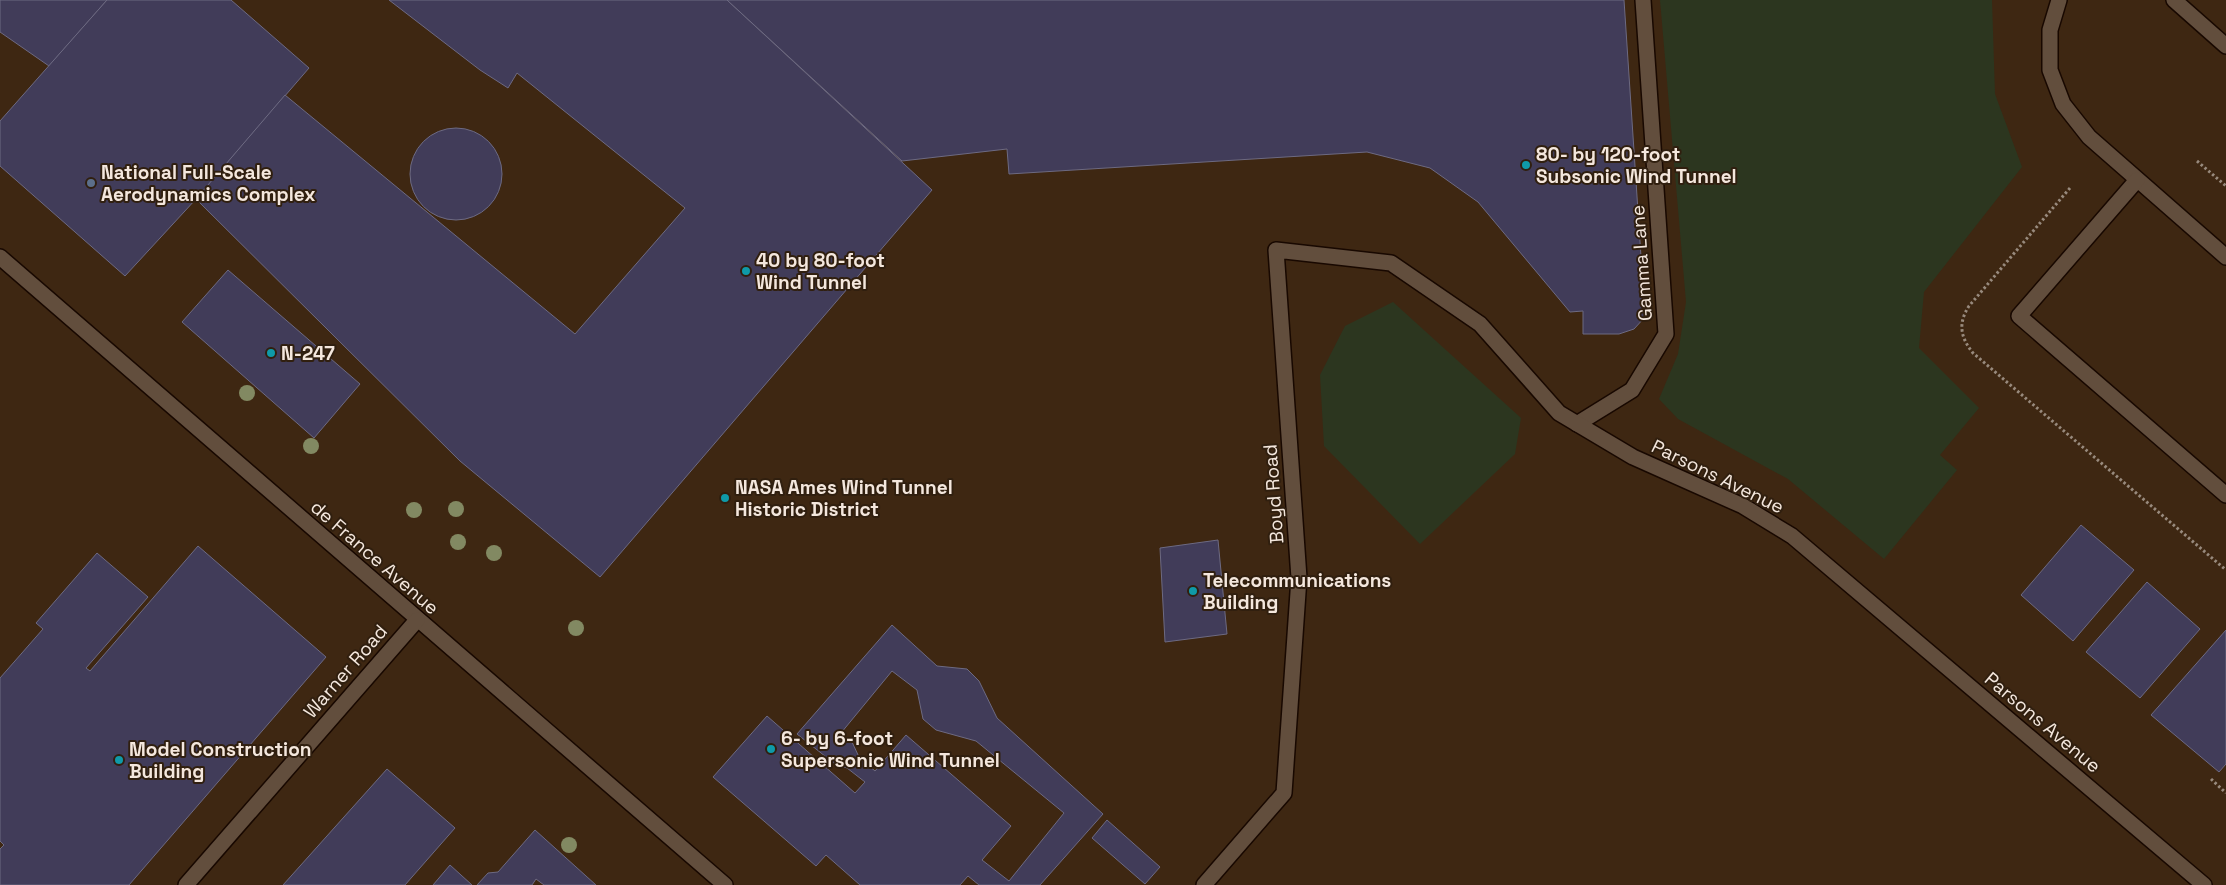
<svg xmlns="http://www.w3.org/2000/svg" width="2226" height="885" font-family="'Space Grotesk',sans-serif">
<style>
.built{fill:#3e2712}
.green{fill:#2c361f}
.building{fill:#413c59;stroke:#6d6a82;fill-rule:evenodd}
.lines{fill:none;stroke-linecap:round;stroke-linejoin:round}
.service-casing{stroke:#180800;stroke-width:18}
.minor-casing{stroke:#180800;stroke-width:18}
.path{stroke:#988a7d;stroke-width:3;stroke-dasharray:2.5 2.5;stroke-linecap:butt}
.service{stroke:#624e3d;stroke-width:15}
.minor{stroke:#624e3d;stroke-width:15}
.tree{fill:#828962}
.culture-dot{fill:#0f9aa8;stroke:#301f0f;stroke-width:2}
.service-dot{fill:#5c6f8a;stroke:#301f0f;stroke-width:2}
.labels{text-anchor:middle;stroke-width:4;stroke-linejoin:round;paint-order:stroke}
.poi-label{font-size:19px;font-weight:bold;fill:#f4e7dd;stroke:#301f0f;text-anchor:start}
.street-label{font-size:19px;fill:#f4e7dd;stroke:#301f0f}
</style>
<rect width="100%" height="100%" fill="#301f0f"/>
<rect class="built" x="0" y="0" width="2226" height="885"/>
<g class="green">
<polygon points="1660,0 1992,0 1995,94 2022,167 1924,292 1919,348 1979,408 1940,455 1957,470 1884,559 1788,479 1678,419 1659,399 1678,354 1686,302"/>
<polygon points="1393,302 1521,418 1515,454 1420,544 1324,446 1320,375 1345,326"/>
</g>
<g class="building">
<polygon points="0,0 107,0 49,66 0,32"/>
<polygon points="107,0 231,0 309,68 196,199 125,276 0,166 0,121"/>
<polygon points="389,0 727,0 932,190 600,577 460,461 196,199 285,95 575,334 685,208 517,73 508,88 480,70"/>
<polygon points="727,0 1624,0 1645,317 1634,329 1619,334 1583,334 1583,311 1570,312 1478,202 1430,168 1367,152 1009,174 1007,149 902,161"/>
<circle cx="456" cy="174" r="46"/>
<polygon points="228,270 360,384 314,438 182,322"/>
<polygon points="2081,525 2134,570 2073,641 2021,595"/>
<polygon points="1218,540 1227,634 1165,642 1160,548"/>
<polygon points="198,546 326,657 129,885 0,885 0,849 4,845 0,841 0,678 43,629 36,623 97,553 148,597 86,668 90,671"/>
<polygon points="2147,582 2200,629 2140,698 2086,652"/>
<path d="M892 625 937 666 967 669 979 681 997 718 1103 814 1040 885H979L968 876 960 885H860L826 855 816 866 713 777 767 716 855 793 865 782 847 768 835 764 797 734ZM892 671 917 690 923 719 936 730 976 741 1064 813 1009 881 982 860 1011 826 906 735 875 771 859 757 852 742 841 733Z"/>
<polygon points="2226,630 2226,764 2219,772 2151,715"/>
<polygon points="387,769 455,828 405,885 283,885"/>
<polygon points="1107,820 1160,867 1145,884 1092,838"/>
<polygon points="535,830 596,885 544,885 536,879 532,885 477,885 488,873 498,872"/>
<polygon points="450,865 472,885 433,885"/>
</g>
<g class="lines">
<defs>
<g id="service">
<polyline points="2059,0 2050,30 2050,70 2063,104 2089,137 2226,257"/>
<polyline points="2137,180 2019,316 2226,495"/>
</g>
<g id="minor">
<polyline points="2174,0 2226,46"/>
<polyline points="0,257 725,885"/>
<polyline points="1577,424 1632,390 1666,334 1643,0"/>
<polyline points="186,885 417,620"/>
<polyline points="1204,885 1284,793 1299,578 1276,250 1391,263 1480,324 1559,413 1633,457 1743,506 1792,536 2204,885"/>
</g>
</defs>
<use href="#service" class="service-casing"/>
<use href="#minor" class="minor-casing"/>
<g class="path">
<polyline points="2197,161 2226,186"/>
<path d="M2070 188 1969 306C1958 323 1960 337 1973 353L2226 570"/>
<polyline points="2211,779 2226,793"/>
</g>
<use href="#service" class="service"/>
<use href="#minor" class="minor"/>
</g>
<g class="tree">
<circle cx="247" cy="393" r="8"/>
<circle cx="311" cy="446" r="8"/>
<circle cx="456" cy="509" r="8"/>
<circle cx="414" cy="510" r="8"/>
<circle cx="458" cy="542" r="8"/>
<circle cx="494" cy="553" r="8"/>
<circle cx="576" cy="628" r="8"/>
<circle cx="569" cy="845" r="8"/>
</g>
<g class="culture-dot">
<circle cx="1526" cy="165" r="5"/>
<circle cx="746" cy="271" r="5"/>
<circle cx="271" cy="353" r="5"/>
<circle cx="725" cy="498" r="5"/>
<circle cx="1193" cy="591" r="5"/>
<circle cx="771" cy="749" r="5"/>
<circle cx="119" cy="760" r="5"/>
</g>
<circle class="service-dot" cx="91" cy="183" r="5"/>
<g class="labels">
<g class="poi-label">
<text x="1536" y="161">80- by 120-foot<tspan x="1536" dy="22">Subsonic Wind Tunnel</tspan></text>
<text x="101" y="179">National Full-Scale<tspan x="101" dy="22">Aerodynamics Complex</tspan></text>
<text x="756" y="267">40 by 80-foot<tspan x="756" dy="22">Wind Tunnel</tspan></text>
<text x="281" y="360">N-247</text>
<text x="735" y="494">NASA Ames Wind Tunnel<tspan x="735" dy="22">Historic District</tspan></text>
<text x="1203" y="587">Telecommunications<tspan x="1203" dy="22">Building</tspan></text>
<text x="781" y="745">6- by 6-foot<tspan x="781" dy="22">Supersonic Wind Tunnel</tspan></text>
<text x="129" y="756">Model Construction<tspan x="129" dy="22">Building</tspan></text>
</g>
<g class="street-label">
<text transform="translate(1641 263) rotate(-94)" y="7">Gamma Lane</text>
<text transform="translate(1718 476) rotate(26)" y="7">Parsons Avenue</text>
<text transform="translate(1273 494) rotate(-94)" y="7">Boyd Road</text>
<text transform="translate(375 557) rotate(41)" y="7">de France Avenue</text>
<text transform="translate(345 671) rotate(-49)" y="7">Warner Road</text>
<text transform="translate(2043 722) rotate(40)" y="7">Parsons Avenue</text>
</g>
</g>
</svg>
